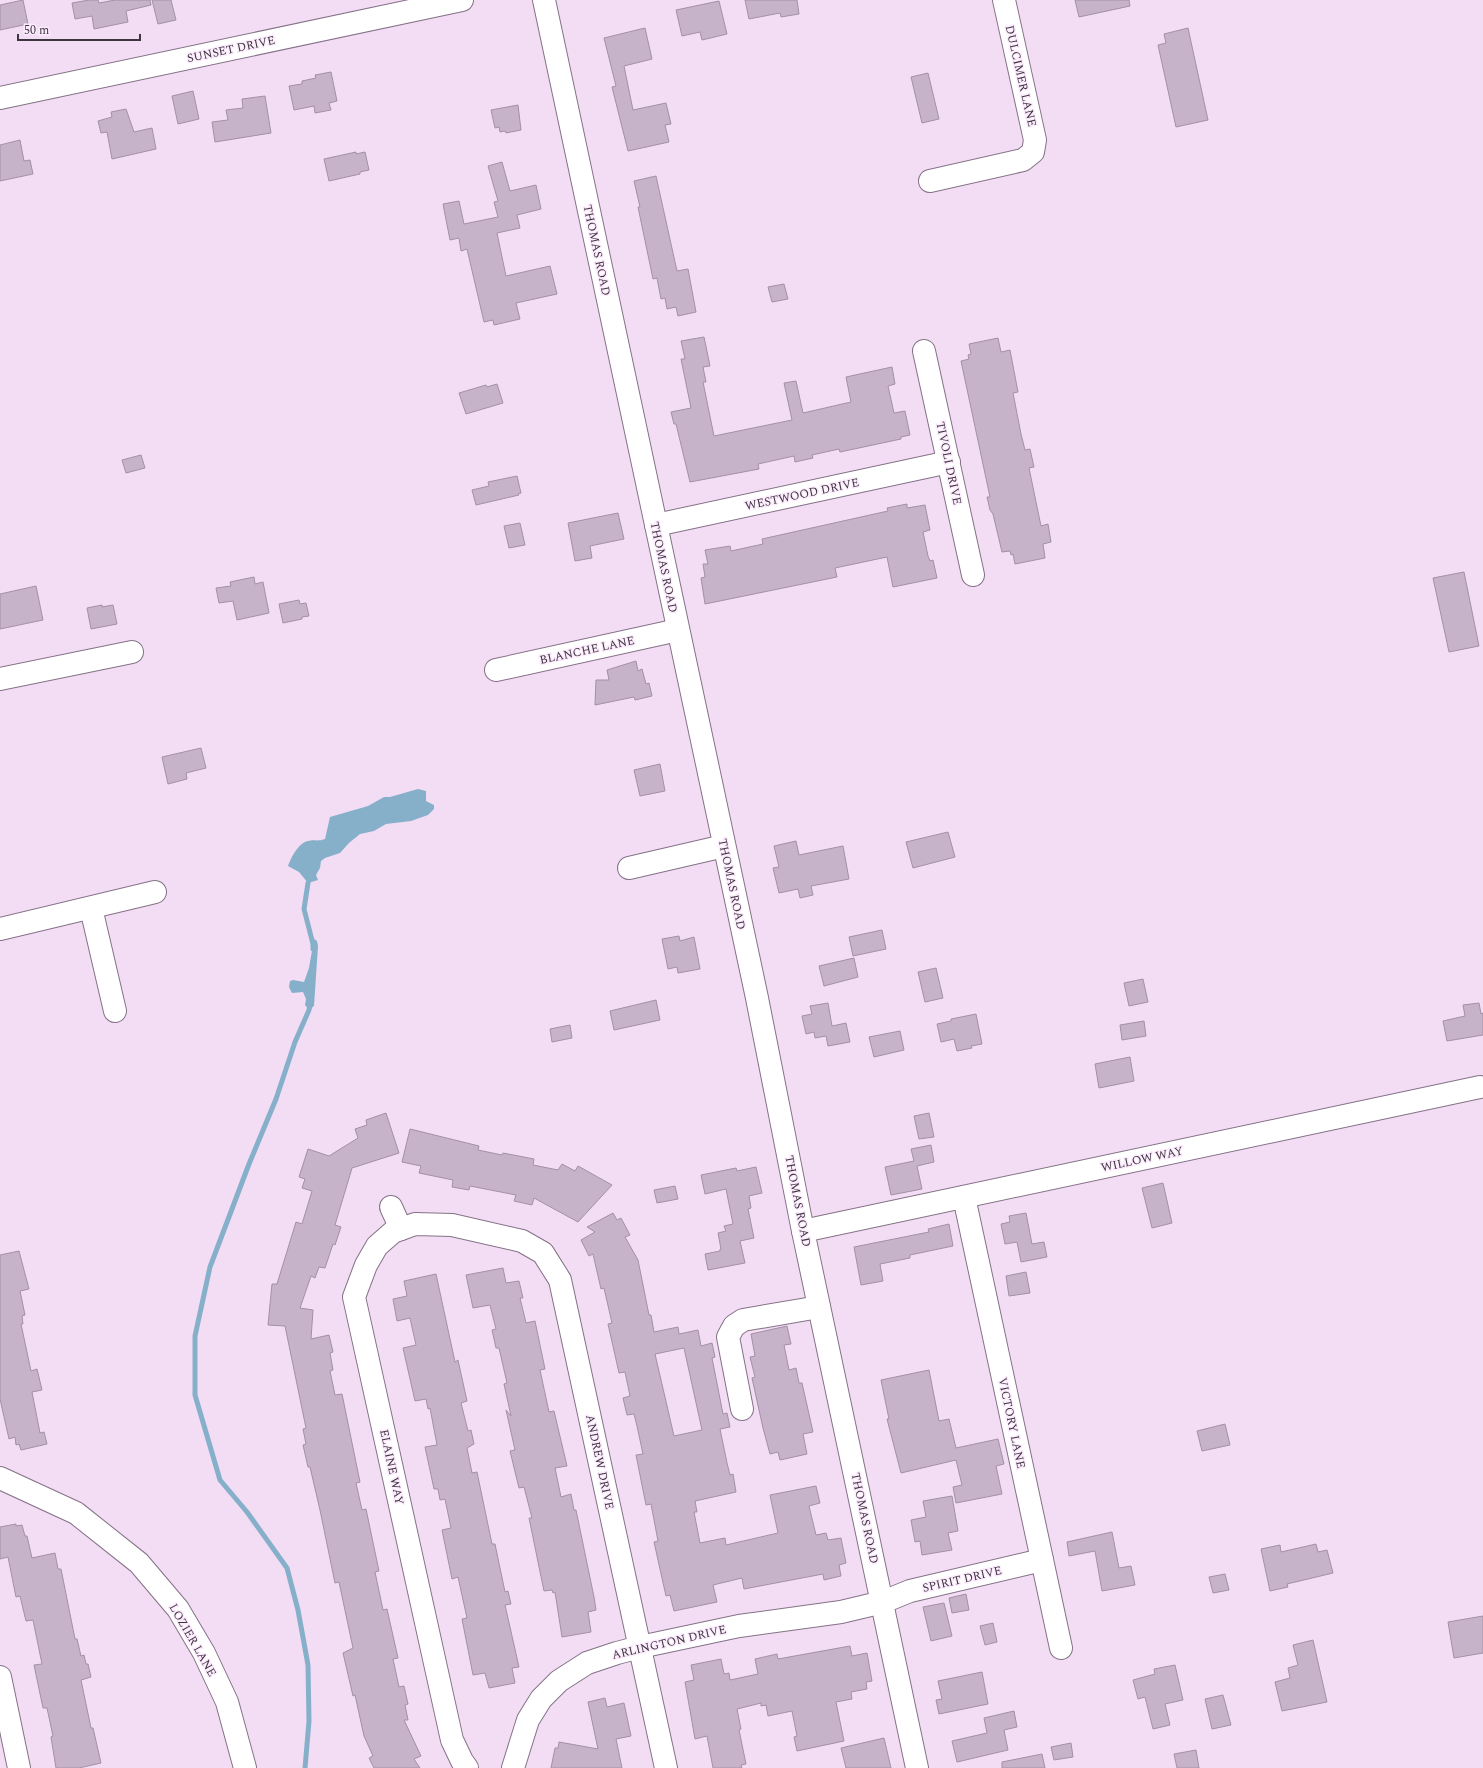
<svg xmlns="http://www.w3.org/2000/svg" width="1483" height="1768" font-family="Spectral,serif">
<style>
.water{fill:#86b0c9}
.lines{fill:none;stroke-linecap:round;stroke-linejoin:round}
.stream{stroke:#86b0c9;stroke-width:5}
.building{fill:#c7b3c9;stroke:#a490a6;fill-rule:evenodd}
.minor-casing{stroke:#857287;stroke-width:24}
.major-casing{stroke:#857287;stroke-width:24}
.minor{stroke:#fff;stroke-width:22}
.major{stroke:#fff;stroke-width:22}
.labels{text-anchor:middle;stroke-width:3;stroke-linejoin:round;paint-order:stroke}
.street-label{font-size:12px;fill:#3e363f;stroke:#fdecfe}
</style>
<rect width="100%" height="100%" fill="#f2ddf4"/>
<g class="water">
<path d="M418 789 426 791V801L434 805V809L428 815 411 821 386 824 374 831 360 834 349 843 340 853 325 858 321 861 320 868 316 875 318 880 308 883 299 872 288 866C291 858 298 843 308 841 315 839 316 842 325 839L330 817 368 806 384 797H390Z"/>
<polygon points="314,939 317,941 318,946 314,1006 309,1010 305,1005 306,999 303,992 292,993 289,987 290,981 293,980 304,982 309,968"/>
</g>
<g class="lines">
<g class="stream">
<polyline points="308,883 304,909 313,944 313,949"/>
<polyline points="305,1768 309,1721 308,1665 298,1610 287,1568 247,1512 220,1480 195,1395 195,1336 210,1267 249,1164 276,1099 295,1042 309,1010 310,1005"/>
</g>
</g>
<g class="building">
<polygon points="23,0 28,24 0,30 0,5"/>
<polygon points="89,0 98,0 99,3 115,0 150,0 151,5 126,11 128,22 94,29 92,16 75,19 72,3"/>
<polygon points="152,0 171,0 176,20 158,24"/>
<polygon points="745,0 797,0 799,14 781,17 780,13 749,19"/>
<polygon points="1075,0 1129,0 1130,6 1079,17"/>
<polygon points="719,1 727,34 702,40 700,32 682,36 676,10"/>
<polygon points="645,28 652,59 624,66 633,110 666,103 671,124 665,125 669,142 628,151 612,87 616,86 604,38"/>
<polygon points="1188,28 1208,120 1176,127 1158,45 1166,43 1164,34"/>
<polygon points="331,72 337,101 329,103 331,110 315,113 314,106 294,110 289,86 302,84 302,81 316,78 315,75"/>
<polygon points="928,73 939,119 922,123 911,77"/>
<polygon points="193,91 199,119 178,124 172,96"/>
<polygon points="265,96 271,133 215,142 212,122 228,120 226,110 243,108 242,99"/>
<polygon points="518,105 521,130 506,133 505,131 500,132 499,127 495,128 491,110"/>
<polygon points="126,109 134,132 152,128 156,149 112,159 107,132 101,133 98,121 112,117 111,112"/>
<polygon points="20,140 24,161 30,160 33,174 0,181 0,145"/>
<polygon points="356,152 356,154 365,152 369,170 360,172 360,174 329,181 324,159"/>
<polygon points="502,162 510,191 536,185 541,209 517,215 520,228 497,233 506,276 550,266 557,294 516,303 520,319 494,325 493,320 484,322 467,249 461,251 459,238 450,240 443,204 459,201 464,224 498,217 494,202 498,201 488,166"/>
<polygon points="656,176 677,271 688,269 696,312 678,316 676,307 667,309 665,298 661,299 657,278 653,279 638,207 640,207 634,181"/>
<polygon points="784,284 788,299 772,302 768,287"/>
<polygon points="704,337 710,366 703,367 706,382 703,382 714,436 792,420 784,383 796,381 803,413 851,402 846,377 892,367 895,384 888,386 894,413 905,411 910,435 901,437 901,439 840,452 839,449 812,455 813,458 795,462 794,456 758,464 759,469 690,482 676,424 674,424 671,412 691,408 681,359 685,359 681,341"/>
<polygon points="998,338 1001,352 1010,350 1018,392 1013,393 1021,434 1025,450 1030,449 1034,467 1029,468 1041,526 1048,524 1051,542 1043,544 1045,558 1015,564 1013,554 1011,555 1010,551 1002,552 993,514 990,510 987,497 990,497 961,361 969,359 968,355 971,354 969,344"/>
<polygon points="497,384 503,403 466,414 459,393 486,385 487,387"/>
<polygon points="141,455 145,468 126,473 122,460"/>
<polygon points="517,476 521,493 518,494 519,495 476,505 472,490 489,486 488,482"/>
<polygon points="907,504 907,508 925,505 930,530 923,532 928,556 930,561 933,560 937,578 893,587 887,557 835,568 837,577 705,604 701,578 705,577 703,564 708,564 705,550 730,546 731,551 763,544 762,539 888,511 887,508"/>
<polygon points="618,513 624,539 590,546 592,558 575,561 568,523"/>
<polygon points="520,523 525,545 509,548 504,526"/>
<polygon points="1464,572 1479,646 1449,652 1433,578"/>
<polygon points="254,577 255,584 263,582 269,613 237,620 233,601 219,603 216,588 231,586 230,582"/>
<polygon points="36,586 43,620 0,629 0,594"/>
<polygon points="299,600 300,604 306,603 309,616 302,617 302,619 283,623 279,604"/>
<polygon points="102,605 102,607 113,605 117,624 91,629 87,608"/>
<polygon points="636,661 638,671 642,669 646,684 649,683 652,696 635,700 634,697 595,705 596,680 609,680 607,670"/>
<polygon points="201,748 206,768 186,773 187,779 168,784 162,757"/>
<polygon points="660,764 665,791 640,796 634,770"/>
<polygon points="948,832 955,857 913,868 906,842"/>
<polygon points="796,841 799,855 843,846 849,879 811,886 813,895 800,898 798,889 779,893 773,868 779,867 774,846"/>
<polygon points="882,930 886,949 853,956 849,937"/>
<polygon points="679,936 680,941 694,937 700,969 678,973 677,967 668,969 662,939"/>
<polygon points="854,958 858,977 824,986 819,966"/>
<polygon points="936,968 943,998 925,1002 918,972"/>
<polygon points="1143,979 1148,1002 1129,1006 1124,983"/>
<polygon points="656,1000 660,1020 614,1030 610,1011"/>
<polygon points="828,1003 832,1026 846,1023 850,1042 828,1046 826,1036 815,1038 814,1032 806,1034 802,1016 812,1014 810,1006"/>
<polygon points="1479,1003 1481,1014 1483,1013 1483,1035 1447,1041 1443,1021 1465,1016 1463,1005"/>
<polygon points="976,1014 982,1044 971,1046 972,1048 957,1051 954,1039 941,1042 937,1024 951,1021 951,1019"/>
<polygon points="1144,1021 1146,1036 1122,1040 1120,1025"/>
<polygon points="570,1025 572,1038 552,1042 550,1029"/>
<polygon points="900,1031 904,1050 874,1057 869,1037"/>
<polygon points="1130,1057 1134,1081 1099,1088 1095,1064"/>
<polygon points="386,1113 399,1153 352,1168 335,1225 341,1227 335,1245 333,1244 325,1268 319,1267 315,1278 311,1276 300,1308 313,1310 311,1339 329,1335 333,1352 330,1353 333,1370 330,1371 335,1395 342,1394 360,1482 356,1483 362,1510 366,1509 379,1571 375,1572 383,1610 387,1609 398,1658 393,1659 399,1687 404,1686 408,1704 405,1705 408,1720 404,1720 421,1756 414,1759 420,1768 374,1768 369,1758 373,1756 364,1736 355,1695 353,1696 343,1653 353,1648 339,1582 335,1583 320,1510 310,1467 308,1467 303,1445 306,1444 303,1429 306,1428 285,1326 268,1325 272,1284 277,1284 296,1222 302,1224 312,1191 302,1188 305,1179 299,1177 308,1149 329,1156 358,1138 355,1129 367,1125 366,1120"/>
<polygon points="929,1113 934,1137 919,1139 914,1116"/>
<polygon points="410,1129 479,1146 478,1150 502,1155 503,1153 534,1159 533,1165 558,1170 562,1164 575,1171 578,1166 612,1185 578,1222 534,1198 532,1205 514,1201 516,1195 470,1186 469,1190 452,1187 453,1180 419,1173 421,1166 402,1162"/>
<polygon points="931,1145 934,1162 917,1166 922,1189 891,1195 885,1167 914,1161 911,1149"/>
<polygon points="756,1167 762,1193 749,1196 751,1208 748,1209 754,1238 740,1241 745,1263 708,1270 705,1254 720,1251 720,1249 721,1249 718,1233 726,1231 724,1226 733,1224 726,1189 705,1194 701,1175 736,1168 737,1171"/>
<polygon points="1163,1183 1172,1223 1152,1228 1142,1188"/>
<polygon points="675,1186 678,1199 657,1203 654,1190"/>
<path d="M613 1213 617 1220 621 1218 630 1235 625 1237 638 1260 649 1315H651L654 1332 678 1327 679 1334 698 1330 701 1346 712 1343 715 1357 712 1358 723 1414 727 1413 730 1427 720 1429 727 1463 730 1475 733 1474 736 1492 695 1501 697 1512H694L700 1543 725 1538 726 1545 778 1533 770 1495 816 1486 820 1503 809 1506 816 1535 826 1533 828 1540 841 1538 846 1563 839 1565 841 1576 824 1580 823 1574 744 1589 742 1578 713 1585 717 1602 674 1611 670 1595 666 1596 654 1542 658 1541 651 1504 646 1505 636 1455 643 1454 637 1426 634 1414 627 1415 623 1398 630 1396 625 1372 619 1373 608 1324 612 1323 604 1288 601 1289 593 1254 589 1256 581 1240 595 1232 587 1227ZM684 1348 702 1430 674 1436 655 1354Z"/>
<polygon points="1026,1213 1032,1244 1044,1242 1047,1257 1021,1262 1017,1242 1005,1244 1001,1224 1010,1222 1009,1216"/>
<polygon points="949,1224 953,1246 910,1255 910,1258 880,1264 883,1281 861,1285 854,1247 929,1232 928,1229"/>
<polygon points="19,1251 29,1289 20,1291 25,1315 22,1316 23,1324 21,1324 31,1371 37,1369 42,1390 32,1392 40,1433 44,1432 47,1444 21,1450 19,1444 16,1445 15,1437 9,1439 0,1399 0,1255"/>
<polygon points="503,1268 506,1283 519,1281 523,1298 520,1298 526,1323 535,1321 545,1369 540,1370 549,1412 554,1411 567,1466 555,1468 561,1497 571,1494 574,1510 576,1510 594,1597 596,1610 588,1612 591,1632 562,1637 555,1592 553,1593 552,1590 544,1591 529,1518 532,1518 524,1487 519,1488 510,1451 515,1450 506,1410 511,1416 504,1384 507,1383 499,1348 496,1348 492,1330 496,1329 490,1305 473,1308 466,1275"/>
<polygon points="1026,1272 1030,1293 1009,1296 1006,1276"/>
<polygon points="436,1274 455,1362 458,1360 467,1401 461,1403 468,1431 471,1430 474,1444 467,1448 472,1473 477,1472 492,1544 495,1544 505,1592 508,1591 511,1604 505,1605 519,1667 512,1668 515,1683 489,1688 485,1673 473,1675 462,1619 467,1618 458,1577 452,1579 442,1530 451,1528 445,1499 440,1500 438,1489 434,1489 425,1447 437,1445 430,1408 428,1409 426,1399 415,1401 403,1348 416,1345 410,1318 397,1321 393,1299 407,1296 404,1281"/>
<polygon points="787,1326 791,1344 784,1345 789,1370 796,1368 799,1383 802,1383 813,1432 803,1434 807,1454 780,1460 778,1452 770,1454 763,1428 752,1378 755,1377 750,1357 755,1356 751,1334"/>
<polygon points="929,1370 939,1421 949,1419 956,1448 998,1439 1004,1464 996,1466 1002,1494 956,1503 953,1487 962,1485 956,1460 901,1473 887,1419 889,1419 881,1380"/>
<polygon points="1225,1424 1230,1445 1202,1451 1197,1431"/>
<polygon points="952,1496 958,1531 948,1533 952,1550 922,1555 920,1541 915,1542 911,1520 926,1517 923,1501"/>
<polygon points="16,1524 16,1526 22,1525 25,1536 27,1536 32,1558 55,1553 58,1569 61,1569 75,1639 77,1639 81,1656 84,1655 86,1664 88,1664 91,1677 81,1680 91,1728 93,1728 101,1763 79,1768 56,1768 51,1737 53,1736 47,1708 43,1708 34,1665 42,1664 33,1620 26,1621 20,1596 16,1597 8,1557 0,1559 0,1527"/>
<polygon points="1112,1532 1119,1568 1131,1566 1135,1585 1102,1591 1095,1551 1069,1556 1067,1542"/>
<polygon points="1316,1544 1318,1552 1327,1550 1333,1573 1287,1584 1288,1587 1270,1591 1261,1549 1280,1545 1281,1552"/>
<polygon points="1225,1574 1229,1590 1213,1593 1209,1577"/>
<polygon points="966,1594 969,1610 952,1613 949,1598"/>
<polygon points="944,1603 952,1636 931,1641 923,1607"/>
<polygon points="1483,1616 1483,1653 1454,1658 1448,1622"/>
<polygon points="993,1623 997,1642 985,1645 980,1626"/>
<polygon points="1313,1640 1327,1702 1282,1711 1275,1682 1290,1678 1288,1668 1298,1665 1293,1645"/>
<polygon points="850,1646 852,1656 867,1653 872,1681 866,1682 867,1689 851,1692 852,1699 836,1702 844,1741 797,1751 794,1737 797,1736 792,1711 768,1716 766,1705 761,1706 761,1703 737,1709 741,1729 739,1730 746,1764 741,1765 742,1768 713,1768 707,1736 695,1739 685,1682 694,1680 691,1665 721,1659 724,1674 729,1673 730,1680 758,1674 755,1659 777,1654 778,1659"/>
<polygon points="1175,1665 1183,1700 1165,1704 1170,1725 1153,1729 1145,1697 1138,1699 1133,1680 1155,1674 1154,1669"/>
<polygon points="982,1672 988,1704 939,1714 936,1700 942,1699 938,1681"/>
<polygon points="1223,1695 1231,1725 1212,1729 1205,1699"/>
<polygon points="605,1698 607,1707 624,1703 631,1736 616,1739 622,1768 551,1768 555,1748 558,1748 559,1742 598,1749 588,1702"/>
<polygon points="1014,1711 1017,1727 1004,1730 1008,1750 957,1762 952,1741 987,1733 984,1718"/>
<polygon points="884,1738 891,1768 846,1768 841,1748"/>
<polygon points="1071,1743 1073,1757 1054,1760 1051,1747"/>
<polygon points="1196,1750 1199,1768 1177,1768 1174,1754"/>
<polygon points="1042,1754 1045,1768 1002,1768 1002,1762"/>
</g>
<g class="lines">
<defs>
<g id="minor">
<polyline points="544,0 757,998 803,1231 917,1768"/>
<polyline points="0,98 462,0"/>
<polyline points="930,181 1023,160 1033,152 1035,140 1004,0"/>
<polyline points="924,351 973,575"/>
<polyline points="656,525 949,462"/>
<polyline points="496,670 678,630"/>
<polyline points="0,679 132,652"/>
<polyline points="629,868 724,846"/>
<polyline points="91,908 115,1011"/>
<polyline points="0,929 155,892"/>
<polyline points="964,1197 1061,1648"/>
<polyline points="391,1207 401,1229"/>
<polyline points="803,1231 1480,1087"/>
<polyline points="742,1409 728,1337 734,1326 743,1320 819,1307"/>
<polyline points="0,1677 19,1768"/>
<polyline points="467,1768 462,1761 452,1740 354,1297 366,1265 377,1246 393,1232 415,1224 452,1225 522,1241 543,1253 560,1280 666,1768"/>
<polyline points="513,1768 528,1720 541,1699 559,1681 587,1663 617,1653 640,1647 739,1626 841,1612 883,1602 910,1591 1042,1560"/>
</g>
<polyline id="major" points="0,1478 76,1513 139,1563 178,1609 204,1653 227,1702 245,1768"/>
</defs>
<use href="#minor" class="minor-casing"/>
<use href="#major" class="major-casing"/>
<use href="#minor" class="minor"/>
<use href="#major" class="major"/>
</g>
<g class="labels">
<g class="street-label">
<text transform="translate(231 49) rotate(-12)" y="4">SUNSET DRIVE</text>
<text transform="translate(1021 76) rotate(77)" y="4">DULCIMER LANE</text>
<text transform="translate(597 250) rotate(78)" y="4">THOMAS ROAD</text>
<text transform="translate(949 463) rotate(78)" y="4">TIVOLI DRIVE</text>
<text transform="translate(802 494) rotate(-12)" y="4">WESTWOOD DRIVE</text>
<text transform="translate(664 567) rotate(78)" y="4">THOMAS ROAD</text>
<text transform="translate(587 650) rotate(-12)" y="4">BLANCHE LANE</text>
<text transform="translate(732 884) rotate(78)" y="4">THOMAS ROAD</text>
<text transform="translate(1142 1159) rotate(-12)" y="4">WILLOW WAY</text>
<text transform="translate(798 1201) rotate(79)" y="4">THOMAS ROAD</text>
<text transform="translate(1012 1423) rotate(78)" y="4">VICTORY LANE</text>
<text transform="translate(600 1462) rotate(78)" y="4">ANDREW DRIVE</text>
<text transform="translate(392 1467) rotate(78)" y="4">ELAINE WAY</text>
<text transform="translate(865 1518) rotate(78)" y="4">THOMAS ROAD</text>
<text transform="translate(962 1579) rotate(-13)" y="4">SPIRIT DRIVE</text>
<text transform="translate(193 1640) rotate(60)" y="4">LOZIER LANE</text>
<text transform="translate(669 1642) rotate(-13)" y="4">ARLINGTON DRIVE</text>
</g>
</g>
<path d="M18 34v6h122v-6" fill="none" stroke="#3e363f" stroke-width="2"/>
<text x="24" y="34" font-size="12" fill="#3e363f" stroke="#fdecfe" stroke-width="3" paint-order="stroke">50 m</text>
</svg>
